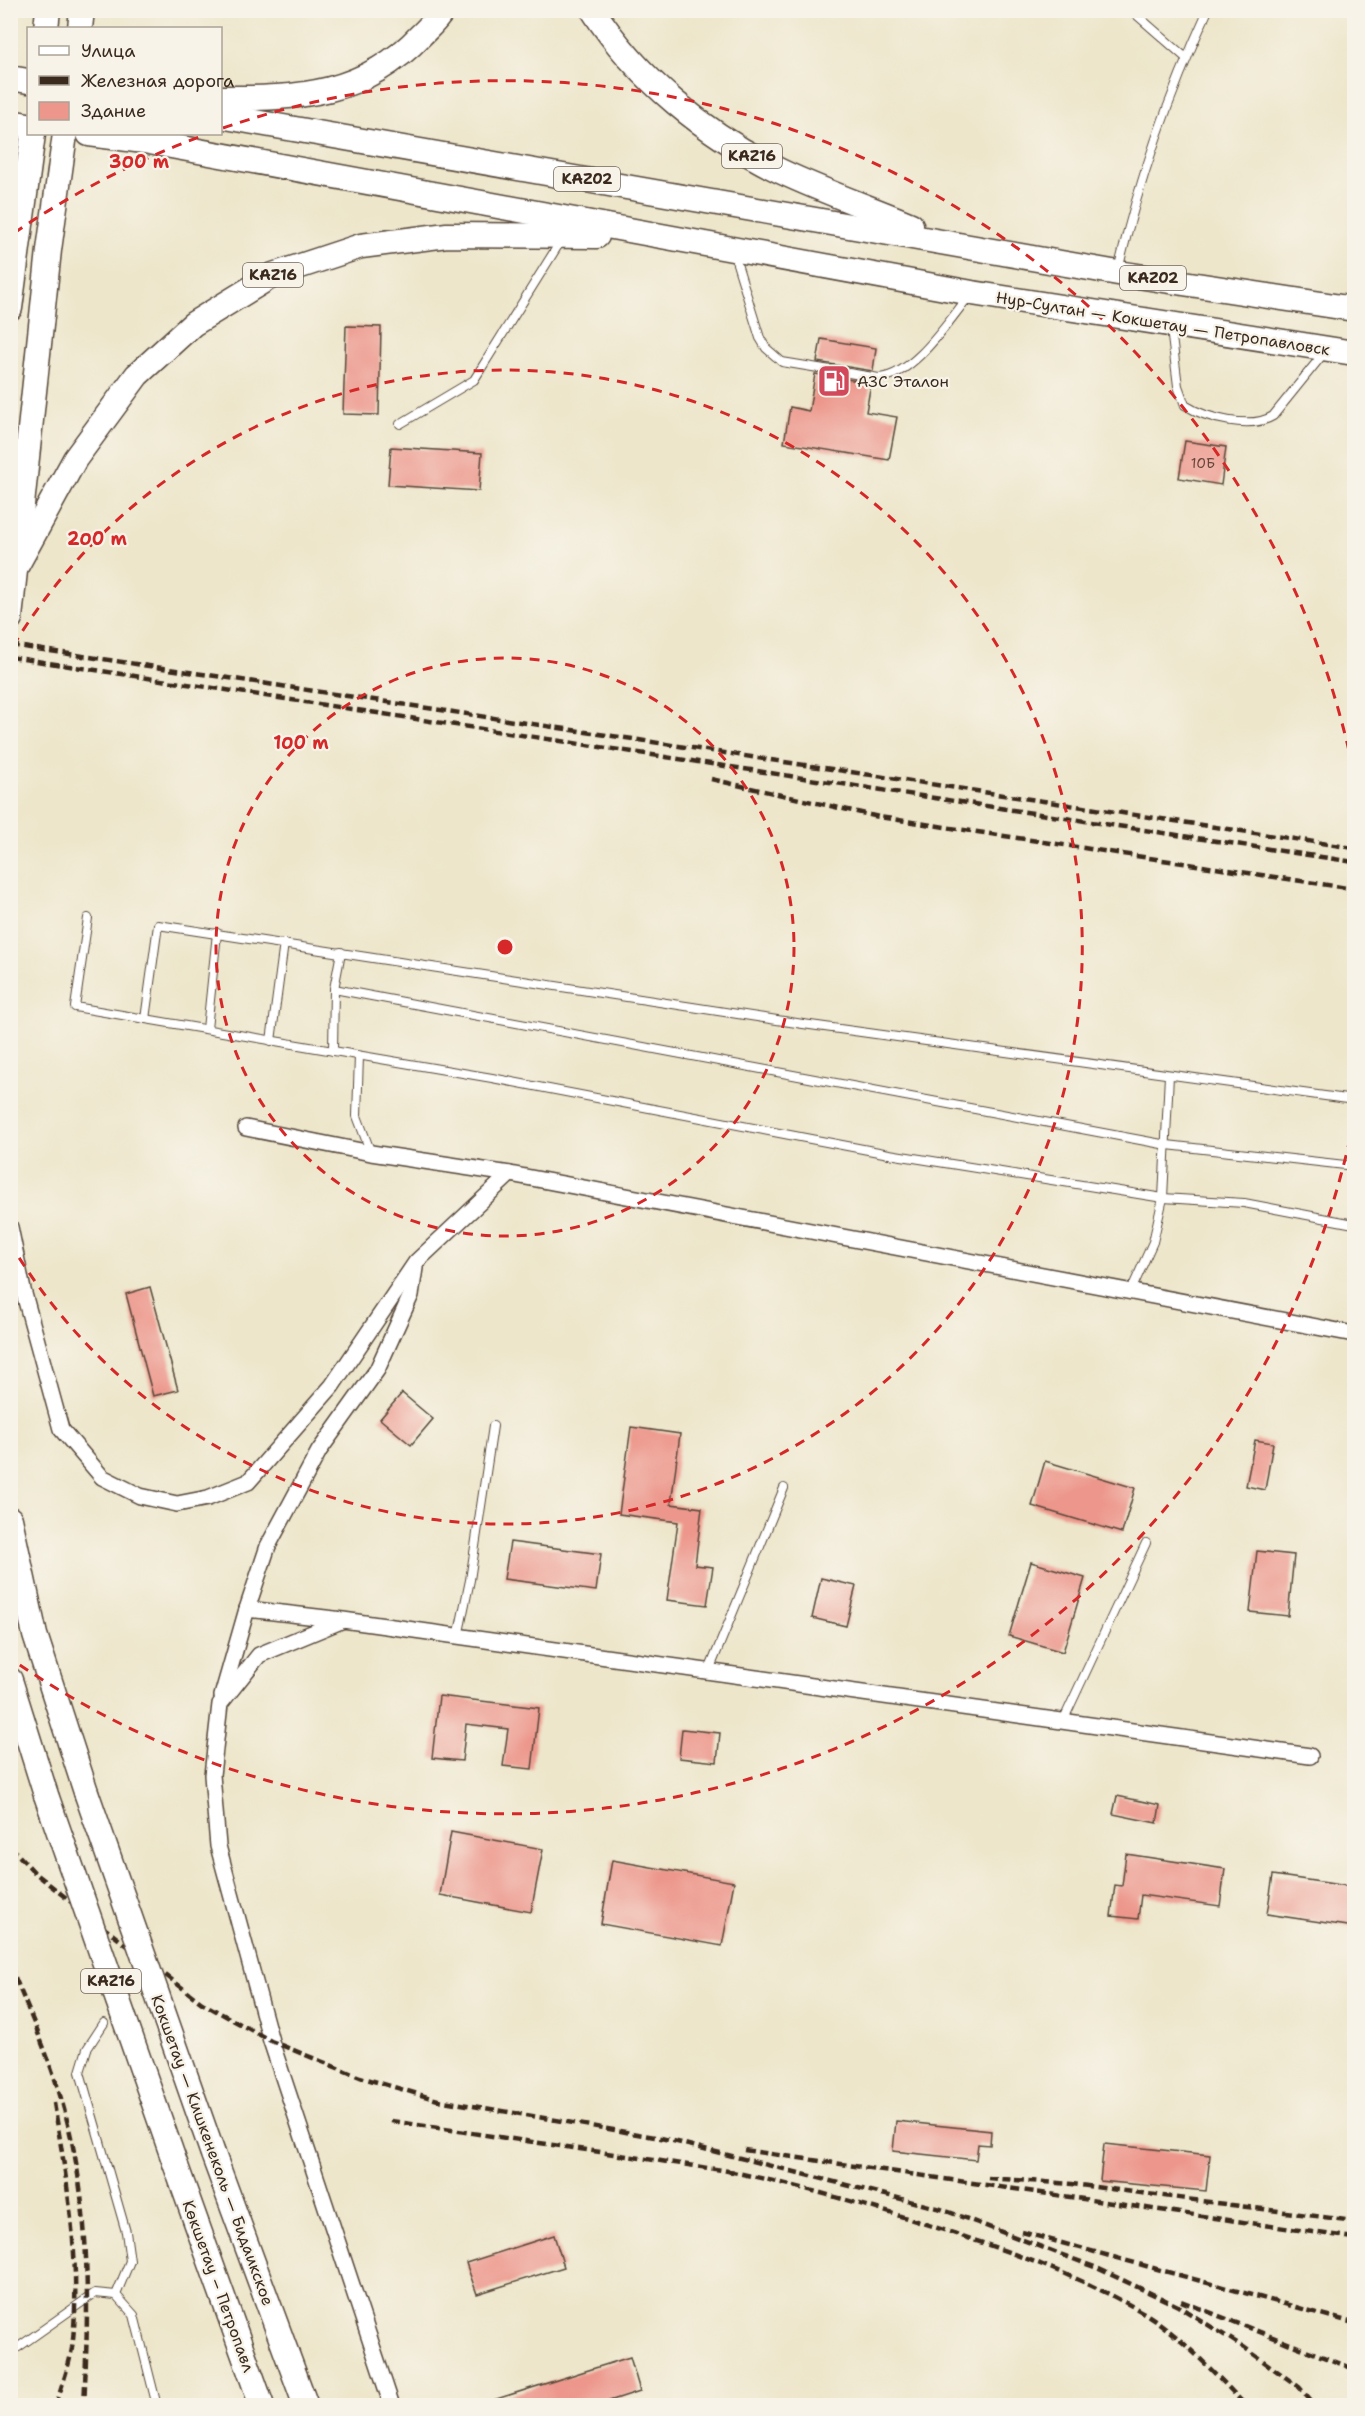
<svg xmlns="http://www.w3.org/2000/svg" width="1365" height="2416" font-family="'Shantell Sans',sans-serif">
<style>
.building{fill:#ed978c}
.lines{fill:none;stroke-linecap:round;stroke-linejoin:round}
.service-casing{stroke:#564638;stroke-width:10}
.minor-casing{stroke:#564638;stroke-width:18}
.trunk-casing{stroke:#564638;stroke-width:27}
.service{stroke:#fff;stroke-width:8}
.minor{stroke:#fff;stroke-width:15}
.trunk{stroke:#fff;stroke-width:24}
.rail{stroke:#3b2a1e;stroke-width:4.5;stroke-dasharray:9 4.5;stroke-linecap:butt}
.trunk-bridge-casing{stroke:#564638;stroke-width:27;stroke-linecap:butt}
.trunk-bridge{stroke:#fff;stroke-width:24}
.ring{fill:none;stroke:#d62828;stroke-width:3;stroke-dasharray:10 8}
.labels{text-anchor:middle;stroke-width:4.5;stroke-linejoin:round;paint-order:stroke}
.number-label{font-size:14px;fill:#68453a}
.shield{fill:#f7f3e8;stroke:#73665b;stroke-width:1.5}
.shield-label{font-size:15px;font-weight:bold;fill:#3b2a1e}
.street-label{font-size:16px;fill:#3b2a1e;stroke:#f7f3e8}
.poi-label{font-size:16px;fill:#3b2a1e;stroke:#f7f3e8;text-anchor:start}
.centre{fill:#d62828;stroke:#f7f3e8;stroke-width:3}
.ring-label{font-size:18px;text-anchor:middle;font-weight:bold;fill:#d62828;stroke:#f7f3e8;stroke-width:4.5;stroke-linejoin:round;paint-order:stroke}
</style>
<rect width="100%" height="100%" fill="#f7f3e8"/>
<filter id="ink" filterUnits="userSpaceOnUse"><feTurbulence type="fractalNoise" baseFrequency=".0167" numOctaves="2"/><feDisplacementMap in="SourceGraphic" scale="12" xChannelSelector="R" yChannelSelector="G"/><feConvolveMatrix kernelMatrix="1 2 1 2 8 2 1 2 1" color-interpolation-filters="sRGB"/></filter>
<filter id="wash" filterUnits="userSpaceOnUse"><feTurbulence type="fractalNoise" baseFrequency=".008" numOctaves="4" result="noise"/><feDisplacementMap in="SourceGraphic" scale="24" xChannelSelector="R" yChannelSelector="G"/><feGaussianBlur stdDeviation="1.35" result="paint"/><feColorMatrix in="noise" values="0 0 0 0 0 0 0 0 0 0 0 0 0 0 0 0 0 1.4 0 .05"/><feComposite in="paint" operator="in"/></filter>
<g filter="url(#wash)">
<rect width="100%" height="100%" fill="#ede6cb"/>
<g id="blocks">
<g class="building">
<polygon points="346,326 381,327 379,415 343,414"/>
<polygon points="821,339 876,348 873,371 817,362"/>
<polygon points="815,374 871,383 866,412 897,417 889,460 784,443 790,407 809,411"/>
<polygon points="1185,441 1226,447 1221,485 1179,478"/>
<polygon points="391,447 482,453 479,491 388,485"/>
<polygon points="150,1287 178,1390 153,1396 126,1294"/>
<polygon points="402,1393 433,1419 411,1445 380,1419"/>
<polygon points="631,1427 680,1434 671,1504 702,1508 695,1565 713,1567 707,1605 667,1600 678,1522 619,1514"/>
<polygon points="1255,1440 1273,1443 1265,1490 1246,1486"/>
<polygon points="1045,1461 1135,1488 1122,1533 1032,1506"/>
<polygon points="510,1542 601,1554 596,1591 504,1579"/>
<polygon points="1257,1551 1294,1555 1288,1616 1250,1612"/>
<polygon points="1031,1562 1085,1578 1063,1652 1009,1636"/>
<polygon points="821,1578 856,1586 846,1626 812,1618"/>
<polygon points="439,1696 539,1708 532,1769 503,1766 508,1729 466,1724 462,1761 432,1758"/>
<polygon points="682,1729 720,1733 717,1762 679,1758"/>
<polygon points="1117,1796 1160,1805 1157,1823 1113,1814"/>
<polygon points="451,1832 543,1849 531,1912 440,1895"/>
<polygon points="1126,1854 1225,1869 1220,1906 1141,1895 1138,1919 1111,1916 1115,1885 1122,1886"/>
<polygon points="612,1860 734,1882 722,1946 601,1924"/>
<polygon points="1273,1875 1354,1887 1354,1927 1267,1914"/>
<polygon points="896,2121 991,2131 990,2145 978,2144 976,2160 893,2151"/>
<polygon points="1104,2144 1210,2155 1206,2191 1100,2181"/>
<polygon points="554,2235 564,2267 477,2294 466,2263"/>
<polygon points="630,2357 640,2391 594,2406 488,2406 487,2402"/>
</g>
</g>
</g>
<g filter="url(#ink)">
<use href="#blocks" fill-opacity="0" stroke="#564638" stroke-width="1.5"/>
<g class="lines">
<defs>
<g id="service">
<polyline points="1131,10 1186,58"/>
<path d="M734 254 760 338 766 348 782 362 879 378C914 375 948 322 969 296"/>
<path d="M1118 271C1138 182 1170 93 1208 10"/>
<path d="M1171 329 1178 386 1185 405C1205 418 1251 430 1273 416L1324 353"/>
<polyline points="400,424 474,380 562,239"/>
<polyline points="88,918 75,1007 492,1078 889,1154 1163,1198 1244,1203 1354,1224"/>
<polyline points="334,989 1167,1145 1354,1166"/>
<polyline points="145,1019 158,925 803,1024 1354,1100"/>
<polyline points="207,1029 217,933"/>
<polyline points="271,1041 284,943"/>
<polyline points="333,1051 334,989 341,952"/>
<polyline points="359,1056 357,1116 371,1153"/>
<polyline points="1130,1293 1153,1242 1163,1198 1169,1075"/>
<polyline points="458,1637 470,1580 493,1426"/>
<polyline points="708,1673 784,1488"/>
<polyline points="1063,1721 1146,1543"/>
<polyline points="104,2023 87,2049 80,2072 126,2232 130,2261 116,2295"/>
<polyline points="10,2353 95,2293 116,2295 134,2315 157,2406"/>
</g>
<g id="minor">
<polyline points="246,1128 371,1153 510,1174 1354,1334"/>
<polyline points="10,1227 23,1290 61,1429 102,1477 140,1496 177,1504 208,1498 248,1482 332,1386 416,1262 510,1174"/>
<polyline points="247,1609 343,1620 1310,1756"/>
<polyline points="341,1621 259,1655 220,1704 212,1775 218,1846 271,2041 392,2406"/>
<polyline points="222,1696 247,1609 268,1546 319,1451 377,1370 411,1295 415,1268"/>
</g>
<g id="trunk">
<path d="M593 10C638 80 706 134 780 171 822 191 868 207 911 225"/>
<polyline points="46,28 48,10"/>
<polyline points="80,28 82,10"/>
<polyline points="10,78 28,81"/>
<path d="M220 98C298 99 365 95 421 35 429 27 437 20 443 10"/>
<polyline points="220,116 1118,273 1354,309"/>
<polyline points="10,122 28,125"/>
<polyline points="89,134 144,141 972,293 1354,353"/>
<polyline points="10,308 33,134"/>
<polyline points="17,565 75,459 137,375 193,324 273,275 361,246 447,235 597,236"/>
<polyline points="10,618 49,250 65,134"/>
<polyline points="10,1519 35,1635 86,1792"/>
<polyline points="10,1680 46,1795"/>
<polyline points="213,2154 306,2406"/>
<polyline points="176,2166 262,2406"/>
</g>
</defs>
<use href="#service" class="service-casing"/>
<use href="#minor" class="minor-casing"/>
<use href="#trunk" class="trunk-casing"/>
<use href="#service" class="service"/>
<use href="#minor" class="minor"/>
<use href="#trunk" class="trunk"/>
<g class="rail">
<polyline points="10,645 1354,848"/>
<polyline points="10,657 1354,862"/>
<polyline points="711,779 879,817 1354,889"/>
<polyline points="10,1846 34,1872 86,1914 202,2003 271,2041 360,2077 438,2100 661,2138 941,2209 1097,2268 1178,2306 1245,2348 1299,2387 1315,2406"/>
<path d="M10 1965C28 2010 49 2055 62 2102 91 2201 89 2303 84 2406"/>
<path d="M54 2103C67 2183 82 2266 72 2348 69 2367 61 2387 56 2406"/>
<polyline points="391,2121 735,2172"/>
<polyline points="744,2150 1354,2238"/>
<path d="M728 2171C806 2187 881 2209 956 2234 1022 2256 1089 2280 1149 2316 1180 2336 1220 2378 1246 2406"/>
<polyline points="988,2178 1072,2184 1354,2221"/>
<polyline points="1022,2232 1354,2323"/>
<polyline points="1181,2301 1354,2369"/>
</g>
<defs>
<g id="trunk-bridge">
<polyline points="86,1792 213,2154"/>
<polyline points="46,1795 176,2166"/>
</g>
</defs>
<use href="#trunk-bridge" class="trunk-bridge-casing"/>
<use href="#trunk-bridge" class="trunk-bridge"/>
</g>
</g>
<g class="ring">
<circle cx="505" cy="947" r="289"/>
<path d="M13 646A577 577 0 1 1 13 1248"/>
<path d="M1354 1120A866 866 0 0 1 14 1661M14 233A866 866 0 0 1 202 136M223 128A866 866 0 0 1 1354 774"/>
</g>
<defs>
<symbol id="fuel-square" viewBox="-11 -11 22 22"><rect x="-9" y="-9" width="18" height="18" rx="4" fill="#d1495b" stroke="#f7f3e8"/><path d="M-5.5-6h7V0h2V4h1.3V-2.5L3-4.5l.8-.8L6-3V5H2.5V1h-1V6h-7ZM-4.2-4.7v3.2H.2V-4.7Z" fill="#fff"/></symbol>
</defs>
<g fill-rule="evenodd">
<use href="#fuel-square" x="815" y="362" width="38" height="38"/>
</g>
<g class="labels">
<g class="number-label">
<text x="1203" y="468">10Б</text>
</g>
<g class="shield">
<rect x="722" y="144" width="60" height="24" rx="4.5"/>
<rect x="554" y="167" width="66" height="24" rx="4.5"/>
<rect x="243" y="263" width="60" height="24" rx="4.5"/>
<rect x="1120" y="266" width="66" height="24" rx="4.5"/>
<rect x="81" y="1969" width="60" height="24" rx="4.5"/>
</g>
<g class="shield-label">
<text x="752" y="161">KAZ16</text>
<text x="587" y="184">KАZ02</text>
<text x="273" y="280">KAZ16</text>
<text x="1153" y="283">KАZ02</text>
<text x="111" y="1986">KAZ16</text>
</g>
<g class="street-label">
<text transform="translate(1163 323) rotate(9)" y="6">Нур-Султан — Кокшетау — Петропавловск</text>
<text transform="translate(213 2150) rotate(70)" y="6">Кокшетау — Кишкенеколь — Бидаикское</text>
<text transform="translate(219 2286) rotate(70)" y="6">Көкшетау – Петропавл</text>
</g>
<g class="poi-label">
<text x="857" y="387">АЗС Эталон</text>
</g>
</g>
<circle cx="505" cy="947" r="9" class="centre"/>
<g class="ring-label">
<text x="139" y="168">300 m</text>
<text x="97" y="545">200 m</text>
<text x="301" y="749">100 m</text>
</g>
<rect width="1365" height="2416" fill="none" stroke="#f7f3e8" stroke-width="36"/>
<rect x="27" y="27" width="195" height="108" fill="#f7f3e8" stroke="#aca397" stroke-width="1.5"/>
<rect x="39" y="46" width="30" height="9" fill="#ffffff" stroke="#aca397" stroke-width="1.5"/>
<text x="81" y="57" font-size="18" fill="#3b2a1e">Улица</text>
<rect x="39" y="76" width="30" height="9" fill="#3b2a1e" stroke="#aca397" stroke-width="1.5"/>
<text x="81" y="87" font-size="18" fill="#3b2a1e">Железная дорога</text>
<rect x="39" y="102" width="30" height="18" fill="#ed978c" stroke="#aca397" stroke-width="1.5"/>
<text x="81" y="117" font-size="18" fill="#3b2a1e">Здание</text>
</svg>
